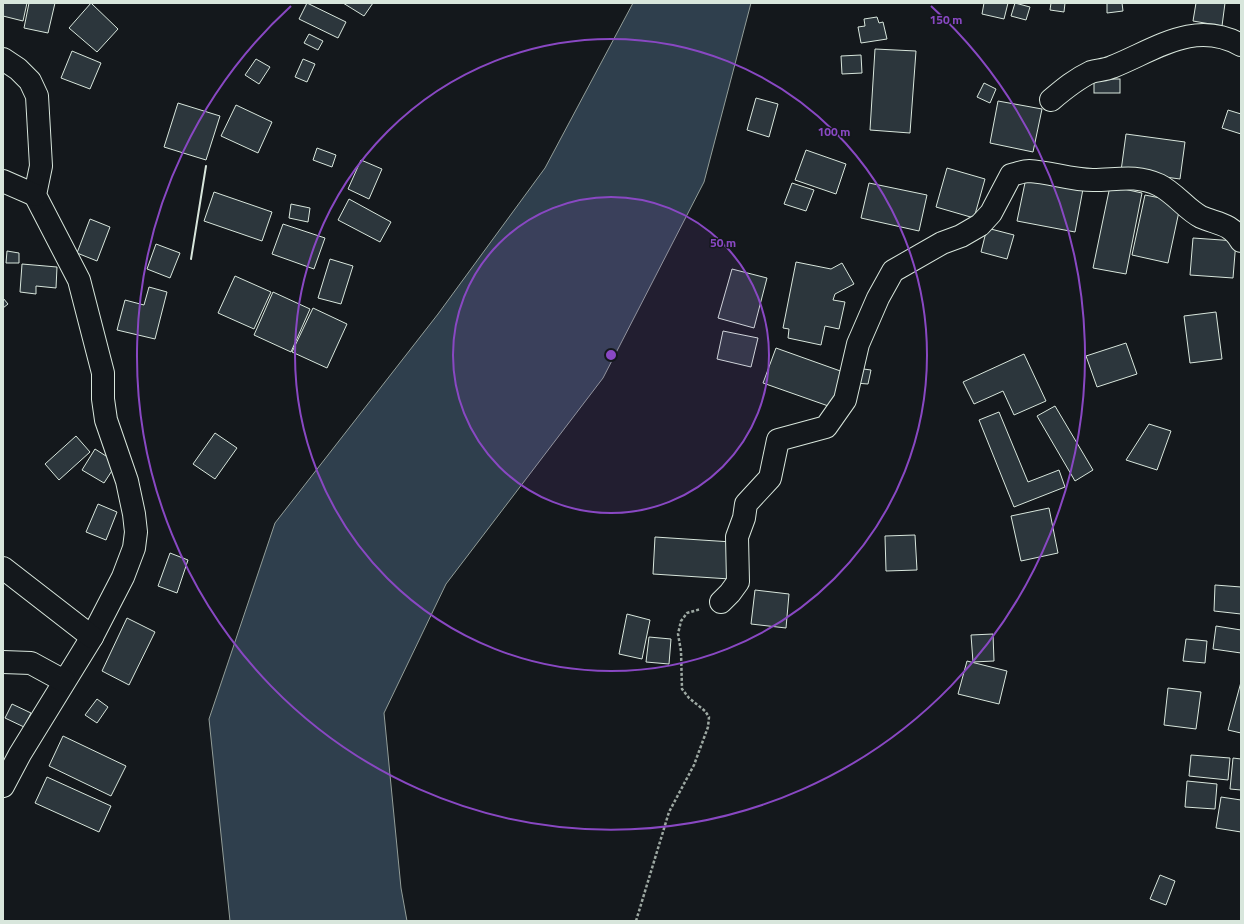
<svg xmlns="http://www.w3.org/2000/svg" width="1244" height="924" font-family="'Titillium Web',sans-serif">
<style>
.water{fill:#2f3f4d;stroke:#939e99}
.building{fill:#2c363c;stroke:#d8e6dc}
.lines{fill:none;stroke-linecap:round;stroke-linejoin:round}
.minor-casing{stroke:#d8e6dc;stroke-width:24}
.path{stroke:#9da8a2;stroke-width:2.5;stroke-dasharray:3 2;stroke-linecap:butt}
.minor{stroke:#14181c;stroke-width:22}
.wall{stroke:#d8e6dc;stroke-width:2}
.ring{fill:none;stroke:#8948c3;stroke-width:2}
.centre{fill:#8948c3;stroke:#14181c;stroke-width:2}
.ring-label{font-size:12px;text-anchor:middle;font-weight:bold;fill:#8948c3;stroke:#14181c;stroke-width:3;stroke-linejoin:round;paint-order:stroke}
</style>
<rect width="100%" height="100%" fill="#14181c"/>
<polygon class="water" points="633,3 751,3 704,182 603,378 446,584 384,713 401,888 407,921 230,921 209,719 275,523 438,314 545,168"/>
<g class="building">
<polygon points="3,3 27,3 23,21 3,16"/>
<polygon points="29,3 55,3 48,33 24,28"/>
<polygon points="91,3 118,29 97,52 69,28"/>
<polygon points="307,3 346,22 338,38 299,19"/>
<polygon points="343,3 373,3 364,16"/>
<polygon points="984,3 1008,3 1004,19 982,14"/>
<polygon points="1015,3 1030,7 1026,20 1011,16"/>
<polygon points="1051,3 1065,3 1064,12 1050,10"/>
<polygon points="1107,3 1122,3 1123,11 1107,13"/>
<polygon points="1196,3 1225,3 1222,26 1193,21"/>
<polygon points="877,17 879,23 883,22 887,39 861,43 858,27 865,26 864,19"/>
<polygon points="309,34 323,41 318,50 304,43"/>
<polygon points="875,49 916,51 910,133 870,130"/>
<polygon points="72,51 101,63 90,89 61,78"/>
<polygon points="861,55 862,73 842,74 841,56"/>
<polygon points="256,59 270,67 259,84 245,75"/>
<polygon points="303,59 315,64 307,82 295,77"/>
<rect x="1094" y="79" width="26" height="14"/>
<polygon points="984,83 996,89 990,103 977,97"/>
<polygon points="756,98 778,104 769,137 747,130"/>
<polygon points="998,101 1042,109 1033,152 990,143"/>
<polygon points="178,103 220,116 206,160 164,147"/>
<polygon points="236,105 272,122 258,153 221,136"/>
<polygon points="1228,110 1241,114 1241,134 1222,128"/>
<polygon points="1126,134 1185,142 1180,179 1121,171"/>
<polygon points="317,148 336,155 332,167 313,160"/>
<polygon points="806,150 846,164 836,194 795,180"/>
<polygon points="361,160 382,169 369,199 348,189"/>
<polygon points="947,168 985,179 974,218 936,207"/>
<polygon points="1026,178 1083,189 1075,232 1017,221"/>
<polygon points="792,183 814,190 806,211 784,204"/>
<polygon points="869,183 927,195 919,231 861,218"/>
<polygon points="1110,186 1142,193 1126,274 1093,268"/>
<polygon points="214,192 272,212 262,241 204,221"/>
<polygon points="1145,195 1181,202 1168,263 1132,255"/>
<polygon points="349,199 391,222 380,242 338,220"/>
<polygon points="291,204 310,208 308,222 289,218"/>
<polygon points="90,219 110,227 97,261 77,253"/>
<polygon points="283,224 325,238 314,269 272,254"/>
<polygon points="987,228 1014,235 1007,259 981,252"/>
<polygon points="1193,238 1236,241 1233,278 1190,275"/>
<polygon points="156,244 180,253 170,278 147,269"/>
<polygon points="7,251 19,253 19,263 6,263"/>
<polygon points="330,259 353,266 341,304 318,298"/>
<polygon points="796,262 831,269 842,263 854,284 835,294 833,300 845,302 839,329 825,326 821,345 788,338 789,329 783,328"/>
<polygon points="22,264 57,267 56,288 36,286 36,294 20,292"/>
<polygon points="732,269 767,278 754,328 718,318"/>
<polygon points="235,276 271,292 254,329 218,313"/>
<polygon points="149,287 167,292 155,339 117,330 125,300 144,305"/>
<polygon points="273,292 310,309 291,352 254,335"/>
<polygon points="3,298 8,304 3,308"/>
<polygon points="313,308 347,324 327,368 292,352"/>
<polygon points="1216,312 1222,359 1190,363 1184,316"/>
<polygon points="723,331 758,338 751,367 717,359"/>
<polygon points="1126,343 1137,374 1097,387 1086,356"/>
<polygon points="776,348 846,373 834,408 763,383"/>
<polygon points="1024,354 1046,401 1014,415 1003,391 974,404 963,382"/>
<polygon points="856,368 871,370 868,384 855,383"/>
<polygon points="1055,406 1093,470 1075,481 1037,416"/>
<polygon points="999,412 1028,482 1059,470 1065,487 1014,507 979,420"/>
<polygon points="1149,424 1171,431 1157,470 1126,460"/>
<polygon points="215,433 237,448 215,479 193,464"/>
<polygon points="76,436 90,452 59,480 45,464"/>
<polygon points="95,449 117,463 104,483 82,470"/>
<polygon points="98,504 117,512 106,540 86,532"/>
<polygon points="1049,508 1058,553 1021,561 1011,516"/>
<polygon points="915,535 917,570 886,571 885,536"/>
<polygon points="655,537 732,542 730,579 653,574"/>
<polygon points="170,553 188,560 177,593 158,586"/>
<polygon points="1215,585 1241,587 1241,614 1214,611"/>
<polygon points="755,590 789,594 786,628 751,624"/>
<polygon points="627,614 650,620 642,659 619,654"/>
<polygon points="127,618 155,632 129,685 102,671"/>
<polygon points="1216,626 1241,630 1241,653 1213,649"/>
<polygon points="993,634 994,661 973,662 971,635"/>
<polygon points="649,637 671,639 669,664 646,662"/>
<polygon points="1186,639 1207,641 1205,663 1183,661"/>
<polygon points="967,661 1007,671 999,704 958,694"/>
<polygon points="1241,682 1241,733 1228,730"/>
<polygon points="1168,688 1201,692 1196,729 1164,725"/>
<polygon points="97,699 108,707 97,723 85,715"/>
<polygon points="12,704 31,713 24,727 5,718"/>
<polygon points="63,736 126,766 111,796 49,766"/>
<polygon points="1191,755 1230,758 1228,780 1189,776"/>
<polygon points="1233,758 1241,759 1241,790 1230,789"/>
<polygon points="47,777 111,806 99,832 35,803"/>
<polygon points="1187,781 1217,784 1215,809 1185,807"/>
<polygon points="1221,797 1241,800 1241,832 1216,828"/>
<polygon points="1160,875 1175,881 1166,905 1150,899"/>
</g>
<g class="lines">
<defs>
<g id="minor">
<polyline points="3,59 18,69 30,81 37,96 41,166 35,195 79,280 103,373 103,399 106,420 127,481 134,514 136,532 134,548 123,577 92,637 20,754 3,786"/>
<path d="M1051 100C1064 89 1076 79 1091 72 1098 70 1105 70 1112 67 1155 50 1194 19 1241 45"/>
<polyline points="3,181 35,195"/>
<polyline points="3,568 92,637"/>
<path d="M721 602 730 593 738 582 737 537 744 518 746 504 770 478 778 440 826 427 845 400 858 344 878 298 893 271 942 243 961 236 980 225 991 213 1011 175C1016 174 1023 171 1029 171 1050 172 1071 180 1093 180 1116 180 1136 174 1159 185 1175 193 1187 210 1201 217 1217 224 1231 223 1241 241"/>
<polyline points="3,662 31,663 64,681"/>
</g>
</defs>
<use href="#minor" class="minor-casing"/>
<polyline class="path" points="636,921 669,812 694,765 708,727 709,717 705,711 689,698 682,689 681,651 678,634 681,621 687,613 701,609"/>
<use href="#minor" class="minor"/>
<polyline class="wall" points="191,259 206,166"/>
</g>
<circle cx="611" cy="355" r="158" fill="#8948c3" fill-opacity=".12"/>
<g class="ring">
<circle cx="611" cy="355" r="158"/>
<circle cx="611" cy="355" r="316"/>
<path d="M931 6A474 474 0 1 1 291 6"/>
</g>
<circle cx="611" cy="355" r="6" class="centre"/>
<g class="ring-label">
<text x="946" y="24">150 m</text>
<text x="834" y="136">100 m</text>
<text x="723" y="247">50 m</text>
</g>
<rect width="1244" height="924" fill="none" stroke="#d8e6dc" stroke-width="8"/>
</svg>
